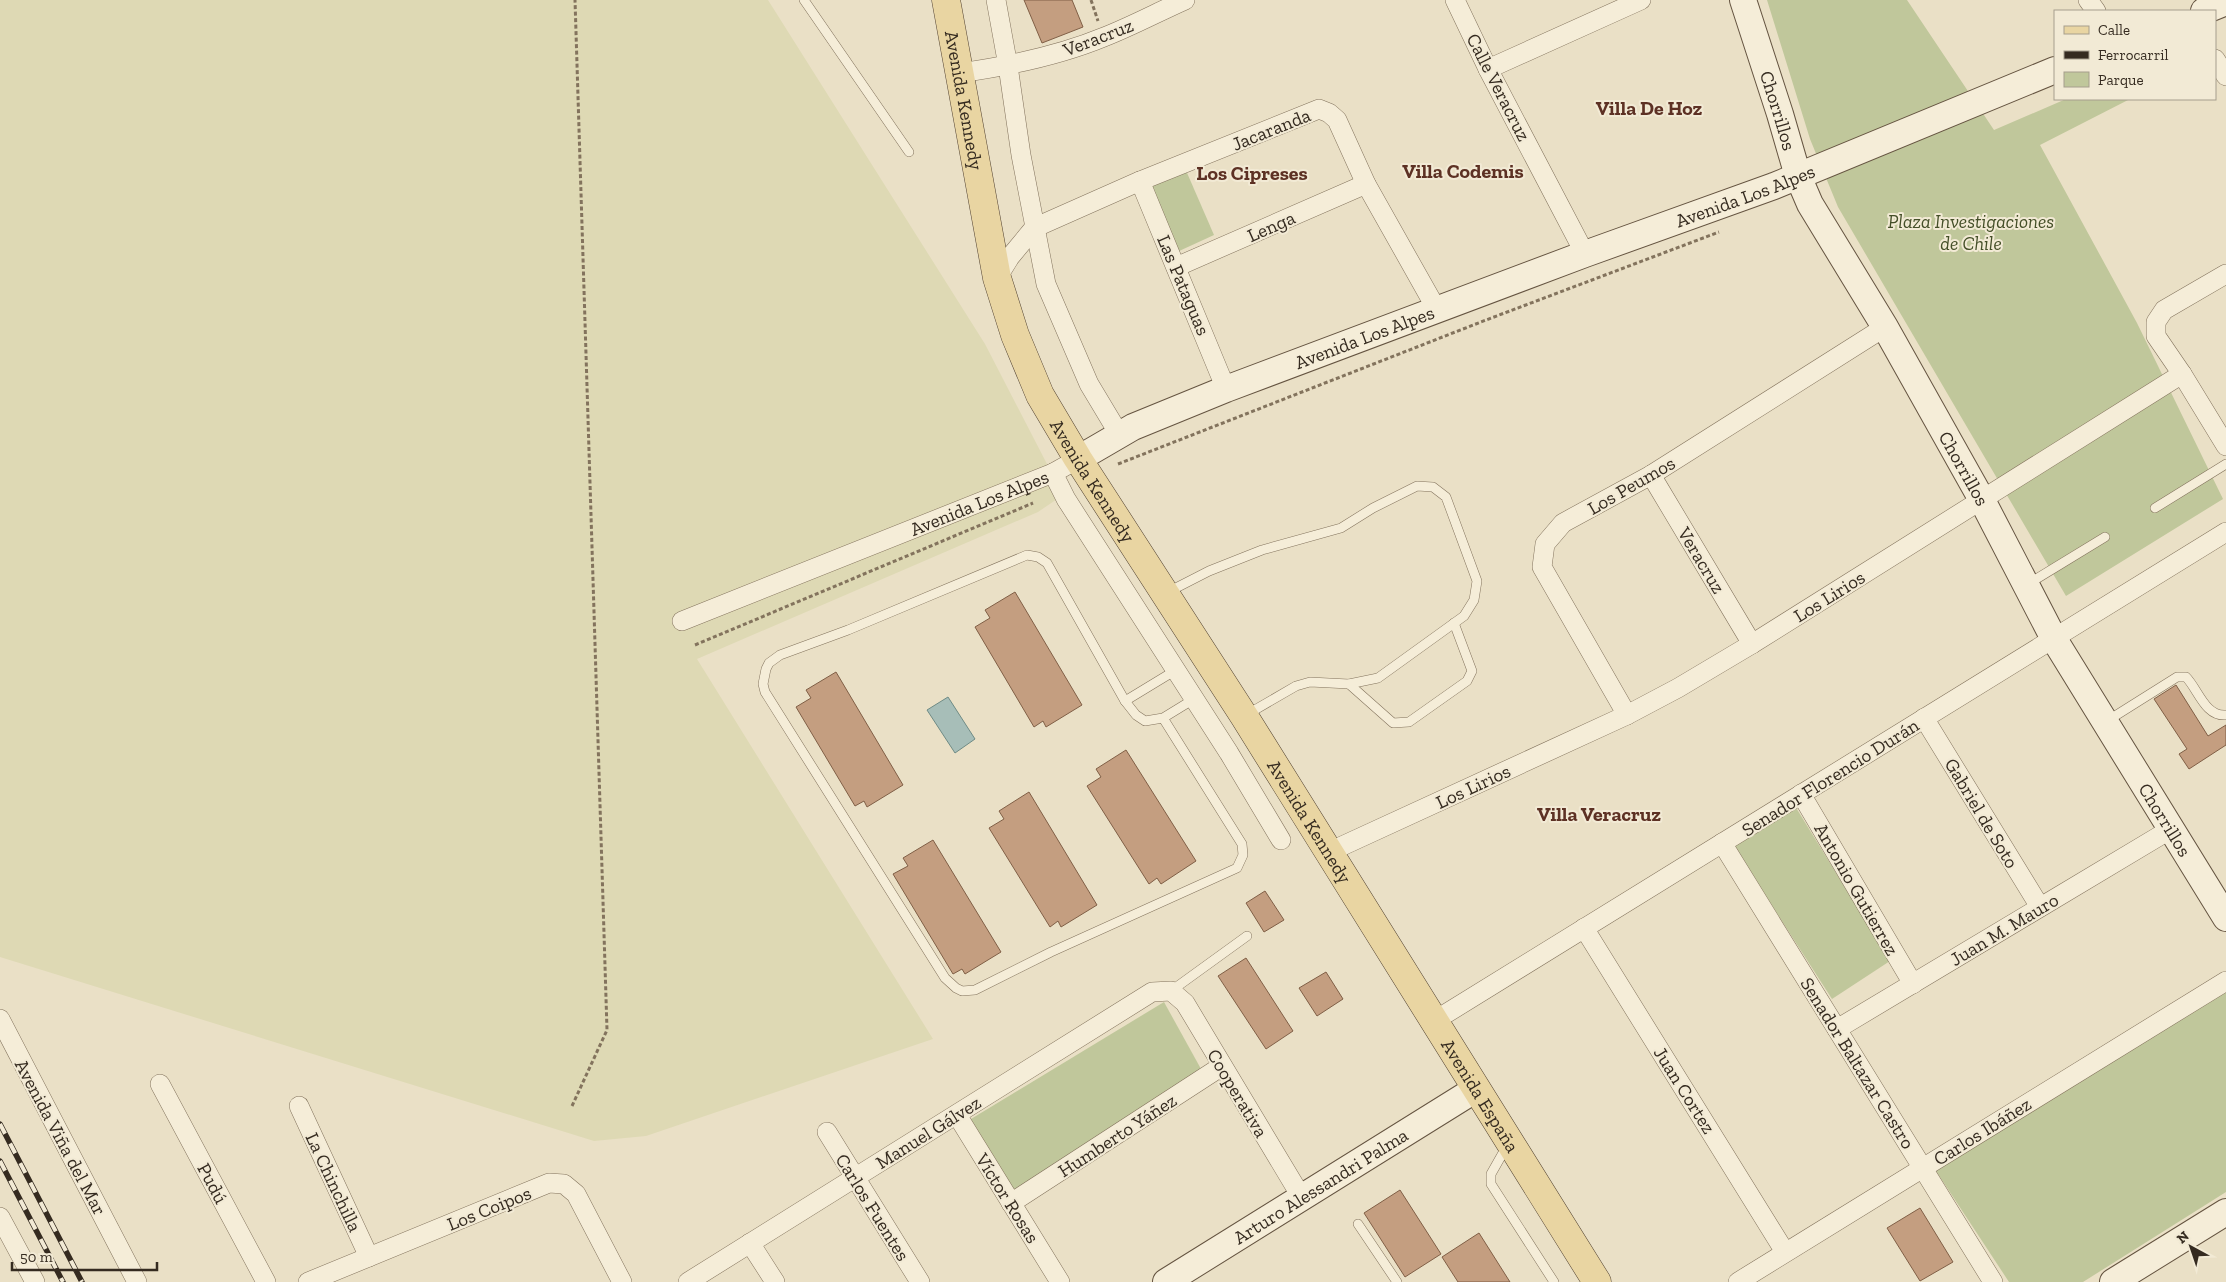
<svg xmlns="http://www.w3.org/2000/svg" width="2226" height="1282" font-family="'Zilla Slab',serif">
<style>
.farmland{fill:#ded9b4}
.green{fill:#c0c79b}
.water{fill:#a7beb8;stroke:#6f8b85}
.building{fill:#c49e80;stroke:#805f46}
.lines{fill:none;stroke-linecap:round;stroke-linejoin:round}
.lane-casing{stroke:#83735d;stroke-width:10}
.street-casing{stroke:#83735d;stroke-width:20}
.secondary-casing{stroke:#655441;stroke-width:28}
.primary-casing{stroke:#514131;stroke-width:29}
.path{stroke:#83735d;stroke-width:3;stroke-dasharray:4 2.5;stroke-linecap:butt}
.lane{stroke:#f5edd8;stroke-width:9}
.street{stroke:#f5edd8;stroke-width:19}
.secondary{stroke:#f5edd8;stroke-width:26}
.primary{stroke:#e9d5a2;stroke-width:28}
.rail-casing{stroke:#352b20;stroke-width:5.5}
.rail{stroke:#f2ead5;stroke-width:4;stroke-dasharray:11;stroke-linecap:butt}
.labels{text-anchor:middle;stroke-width:4;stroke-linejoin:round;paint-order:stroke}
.street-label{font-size:19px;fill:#352b20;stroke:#f2ead5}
.park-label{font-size:19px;font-style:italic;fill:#444f28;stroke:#f2ead5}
.neighbourhood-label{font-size:20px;font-weight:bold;fill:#5d3124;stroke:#f2ead5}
</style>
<rect width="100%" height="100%" fill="#eae0c6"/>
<polygon class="farmland" points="0,0 768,0 985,344 1063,495 1038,512 697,659 933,1039 646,1136 594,1141 0,957"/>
<g class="green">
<polygon points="1767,0 1907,0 1994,130 2066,99 2130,99 2040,145 2137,323 2223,499 2066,596 1838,207 1810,139"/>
<polygon points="1181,159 1214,235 1177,252 1144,174"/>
<polygon points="1795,806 1890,961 1832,999 1731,842"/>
<polygon points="2226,992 2226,1192 2083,1282 2009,1282 1936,1171"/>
<polygon points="1164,1002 1206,1078 1016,1198 966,1122"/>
</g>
<polygon class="water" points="948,697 975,739 955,753 927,710"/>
<g class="building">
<polygon points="1024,0 1072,0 1083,27 1042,43"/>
<polygon points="1015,592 1082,705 1046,727 1043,721 1034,727 975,627 990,618 985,610"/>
<polygon points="836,672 903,785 867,807 864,801 855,806 796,707 811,698 806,690"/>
<polygon points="2176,685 2208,736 2226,725 2226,745 2189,769 2179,754 2187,749 2154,699"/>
<polygon points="1126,750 1196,861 1161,884 1157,878 1149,884 1087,786 1101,777 1096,769"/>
<polygon points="1029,792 1097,905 1061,927 1058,921 1050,927 989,828 1004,819 999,811"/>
<polygon points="933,840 1001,952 965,974 962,969 953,974 893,874 908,866 903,858"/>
<polygon points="1265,891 1284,920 1264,932 1246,903"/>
<polygon points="1246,958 1293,1031 1266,1049 1218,976"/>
<polygon points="1326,972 1343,999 1317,1016 1299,988"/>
<polygon points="1400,1190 1441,1254 1405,1277 1364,1213"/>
<polygon points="1920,1208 1953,1262 1920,1281 1887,1228"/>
<polygon points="1479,1233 1510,1282 1458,1282 1442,1257"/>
</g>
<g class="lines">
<defs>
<g id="lane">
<polyline points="804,0 909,152"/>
<polyline points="2155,508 2226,464"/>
<polyline points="2028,584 2105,537"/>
<polyline points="1168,592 1209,571 1262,550 1341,528 1373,508 1417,486 1433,487 1446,497 1477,581 1474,600 1464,616 1378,678 1349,684 1310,682 1296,686 1246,715"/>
<polyline points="1349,684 1393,723 1409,722 1467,681 1472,671 1454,623"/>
<polyline points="1125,701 1176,670"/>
<polyline points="1163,718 1242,844 1243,855 1237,868 1051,952 975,990 962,991 956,988 945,978 765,692 763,684 766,669 769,663 780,655 848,630 1027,555 1038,557 1047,563 1125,701 1136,715 1145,721 1163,718 1194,699"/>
<path d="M2107 721 2177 677H2186C2198 689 2205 717 2226 715"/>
<polyline points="1171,991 1247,936"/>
<polyline points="1508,1144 1491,1174 1491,1184 1554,1282"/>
<polyline points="1358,1224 1397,1282"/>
</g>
<g id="street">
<polyline points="996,0 1008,66 1021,155 1046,284 1089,384 1119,434"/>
<polyline points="1455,0 1488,69 1585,254"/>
<polyline points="2088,0 2096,11"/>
<polyline points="2215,59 2226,76"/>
<polyline points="1488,69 1641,0"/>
<path d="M959 73C1009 66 1058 56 1104 37 1132 26 1158 12 1185 0"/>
<polyline points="1140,181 1226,389"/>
<polyline points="1176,267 1366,184"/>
<polyline points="997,278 1010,257 1034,228 1140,181 1319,109 1329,113 1337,120 1366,184 1437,310"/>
<polyline points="2182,374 2226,446"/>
<polyline points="1053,473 1066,499 1229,753 1281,840"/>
<polyline points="1651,475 1752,644"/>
<path id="s1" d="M682 621 1053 473 1078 459"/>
<polyline points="1627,715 1542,567 1545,544 1563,523 1651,475 1885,327"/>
<polyline points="1924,718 2040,907"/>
<polyline points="1801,794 1913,984"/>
<polyline points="1722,843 1993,1282"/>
<polyline points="1329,852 1627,715 1678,688 1752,644 2182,374 2156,336 2156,322 2164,310 2226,274"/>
<polyline points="1584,928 1785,1252"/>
<polyline points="0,1019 137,1282"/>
<polyline points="1434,1021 2226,532"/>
<polyline points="1837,1029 2171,829"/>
<polyline points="160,1084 266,1282"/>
<polyline points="299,1106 369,1257"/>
<polyline points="957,1115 1060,1282"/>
<polyline points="827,1132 920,1282"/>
<polyline points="1011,1203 1222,1066"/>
<polyline points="0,1217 35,1282"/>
<polyline points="750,1243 775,1282"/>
<polyline points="308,1282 549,1183 564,1184 576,1194 622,1282"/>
<polyline points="688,1282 1152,992 1171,991 1185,1003 1302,1198"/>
<polyline points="1738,1282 2226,981"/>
</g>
<g id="secondary">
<path id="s2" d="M1743 0 1780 114 1798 176 1810 204 1885 327 1982 500 2054 639 2226 918"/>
<polyline points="2204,11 2226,2"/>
<path id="s3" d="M1078 459 1133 427 1226 389 1585 254 1774 186 2055 70"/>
<path id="s4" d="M1166 1282 1476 1089"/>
<polyline points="2113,1282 2226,1212"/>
</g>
<g id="primary">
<path id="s5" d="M946 0 997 278 1015 335 1040 395 1078 459 1244 716 1597 1282"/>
</g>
</defs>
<use href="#lane" class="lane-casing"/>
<use href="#street" class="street-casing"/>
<use href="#secondary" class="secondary-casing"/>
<use href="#primary" class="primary-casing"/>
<g class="path">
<polyline points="1091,0 1098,21"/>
<polyline points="1118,464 1486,320 1719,232"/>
<polyline points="695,645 1033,503"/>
<polyline points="572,1106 607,1030 575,0"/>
</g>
<use href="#lane" class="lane"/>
<use href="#street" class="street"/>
<use href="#secondary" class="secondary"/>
<use href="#primary" class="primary"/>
<defs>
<g id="rail">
<polyline points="0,1124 82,1282"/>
<polyline points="0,1161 63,1282"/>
</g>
</defs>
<use href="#rail" class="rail-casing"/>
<use href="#rail" class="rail"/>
</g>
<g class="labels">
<g class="street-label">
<text transform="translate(1098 37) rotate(-21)" y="7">Veracruz</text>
<text transform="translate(1499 87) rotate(63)" y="7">Calle Veracruz</text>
<text dy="7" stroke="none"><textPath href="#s5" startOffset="102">Avenida Kennedy</textPath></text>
<text dy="7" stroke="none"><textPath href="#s2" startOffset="116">Chorrillos</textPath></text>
<text transform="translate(1271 129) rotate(-22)" y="7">Jacaranda</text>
<text dy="7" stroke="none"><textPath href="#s3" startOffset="718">Avenida Los Alpes</textPath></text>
<text transform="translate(1271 226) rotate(-24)" y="7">Lenga</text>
<text transform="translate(1184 285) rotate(67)" y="7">Las Pataguas</text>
<text dy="7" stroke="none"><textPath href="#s3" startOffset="312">Avenida Los Alpes</textPath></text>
<text dy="7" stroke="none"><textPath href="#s2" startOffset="521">Chorrillos</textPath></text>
<text dy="7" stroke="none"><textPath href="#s5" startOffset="508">Avenida Kennedy</textPath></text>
<text transform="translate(1631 485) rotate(-30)" y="7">Los Peumos</text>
<text dy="7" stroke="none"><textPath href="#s1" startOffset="320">Avenida Los Alpes</textPath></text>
<text transform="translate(1702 560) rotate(59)" y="7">Veracruz</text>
<text transform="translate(1829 596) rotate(-32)" y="7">Los Lirios</text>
<text transform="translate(1830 777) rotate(-32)" y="7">Senador Florencio Durán</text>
<text transform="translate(1473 786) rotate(-25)" y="7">Los Lirios</text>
<text transform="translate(1982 813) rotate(59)" y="7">Gabriel de Soto</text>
<text dy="7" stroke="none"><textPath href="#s2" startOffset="926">Chorrillos</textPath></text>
<text dy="7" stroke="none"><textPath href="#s5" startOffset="912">Avenida Kennedy</textPath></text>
<text transform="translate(1857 889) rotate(60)" y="7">Antonio Gutierrez</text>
<text transform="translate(2004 929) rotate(-31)" y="7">Juan M. Mauro</text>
<text transform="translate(1858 1063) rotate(58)" y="7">Senador Baltazar Castro</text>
<text transform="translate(1685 1090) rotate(58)" y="7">Juan Cortez</text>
<text transform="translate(1238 1093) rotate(59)" y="7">Cooperativa</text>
<text dy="7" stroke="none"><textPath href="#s5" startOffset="1235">Avenida España</textPath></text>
<text transform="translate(1982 1131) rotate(-32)" y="7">Carlos Ibáñez</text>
<text transform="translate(928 1132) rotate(-32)" y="7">Manuel Gálvez</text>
<text transform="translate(1117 1135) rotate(-33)" y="7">Humberto Yáñez</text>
<text transform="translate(61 1137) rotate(62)" y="7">Avenida Viña del Mar</text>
<text transform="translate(334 1182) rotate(65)" y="7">La Chinchilla</text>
<text transform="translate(213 1183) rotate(62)" y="7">Pudú</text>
<text dy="7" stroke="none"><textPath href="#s4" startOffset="182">Arturo Alessandri Palma</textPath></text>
<text transform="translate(1008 1198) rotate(58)" y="7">Víctor Rosas</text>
<text transform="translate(873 1207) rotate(58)" y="7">Carlos Fuentes</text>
<text transform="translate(489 1208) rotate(-22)" y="7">Los Coipos</text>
</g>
<g class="park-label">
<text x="1971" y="228">Plaza Investigaciones<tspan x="1971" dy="22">de Chile</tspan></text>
</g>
<g class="neighbourhood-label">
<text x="1649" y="115">Villa De Hoz</text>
<text x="1463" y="178">Villa Codemis</text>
<text x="1252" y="180">Los Cipreses</text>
<text x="1599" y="821">Villa Veracruz</text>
</g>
</g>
<rect x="2054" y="10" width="162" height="90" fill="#f2ead5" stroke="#a69e8d"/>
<rect x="2064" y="26" width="25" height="8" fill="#e9d5a2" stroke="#a69e8d"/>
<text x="2098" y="35" font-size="15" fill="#352b20">Calle</text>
<rect x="2064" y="51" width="25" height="8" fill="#352b20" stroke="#a69e8d"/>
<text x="2098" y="60" font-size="15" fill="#352b20">Ferrocarril</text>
<rect x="2064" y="72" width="25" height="15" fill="#c0c79b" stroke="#a69e8d"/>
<text x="2098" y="85" font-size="15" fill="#352b20">Parque</text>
<g transform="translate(2191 1247) rotate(320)" stroke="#f2ead5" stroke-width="4" paint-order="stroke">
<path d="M0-4L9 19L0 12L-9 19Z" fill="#352b20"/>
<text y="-8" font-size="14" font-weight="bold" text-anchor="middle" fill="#352b20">N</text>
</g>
<path d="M12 1262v8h145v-8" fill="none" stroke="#352b20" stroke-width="2.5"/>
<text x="20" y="1262" font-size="15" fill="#352b20" stroke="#f2ead5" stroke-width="4" paint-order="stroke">50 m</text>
</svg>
